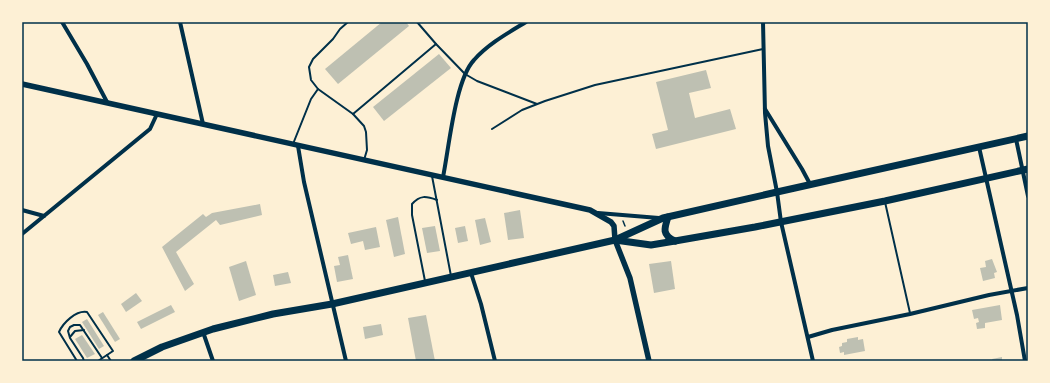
<svg xmlns="http://www.w3.org/2000/svg" width="1050" height="383" font-family="Mulish,sans-serif">
<style>
.building{fill:#bec0b2}
.lines{fill:none;stroke-linecap:round;stroke-linejoin:round}
.path{stroke:#003049;stroke-width:1.5}
.service{stroke:#003049;stroke-width:2}
.minor{stroke:#003049;stroke-width:4}
.tertiary{stroke:#003049;stroke-width:5.5}
.primary{stroke:#003049;stroke-width:7}
.neatline{fill:none;stroke:#003049;stroke-width:1.5}
</style>
<rect width="100%" height="100%" fill="#fdf0d5"/>
<g class="building">
<polygon points="382,22 406,22 409,26 338,84 325,69"/>
<polygon points="439,54 451,68 384,121 373,107"/>
<polygon points="706,70 711,88 689,93 695,118 730,109 736,129 656,149 652,134 668,130 656,82"/>
<polygon points="260,204 262,215 220,225 216,220 176,252 194,284 185,291 162,247 203,214 206,217 212,213"/>
<polygon points="520,210 524,238 508,240 504,213"/>
<polygon points="398,217 405,254 394,257 386,220"/>
<polygon points="485,218 491,242 480,245 475,220"/>
<polygon points="435,226 440,251 427,253 422,228"/>
<polygon points="465,226 468,241 458,243 455,228"/>
<polygon points="376,227 380,247 365,250 363,241 351,244 348,233"/>
<polygon points="348,255 353,279 337,282 334,266 340,265 338,257"/>
<polygon points="992,259 997,272 994,273 995,278 983,281 980,268 986,267 985,261"/>
<polygon points="246,261 256,295 239,301 229,267"/>
<polygon points="671,261 675,289 654,293 649,264"/>
<polygon points="288,272 291,283 275,286 273,275"/>
<polygon points="136,293 142,301 126,312 121,304"/>
<polygon points="171,305 175,312 141,329 137,322"/>
<polygon points="1000,305 1002,320 985,323 985,328 977,329 976,323 979,322 978,318 974,319 972,310"/>
<polygon points="103,312 120,339 115,342 98,315"/>
<polygon points="426,315 435,361 416,361 408,318"/>
<polygon points="87,319 104,346 99,349 82,322"/>
<polygon points="381,324 383,335 365,339 363,327"/>
<polygon points="82,335 95,354 87,358 75,339"/>
<polygon points="858,337 858,340 863,339 865,351 844,355 844,352 840,353 839,347 842,346 842,343 847,342 847,339"/>
<polygon points="1002,357 1002,361 993,361 992,359"/>
</g>
<g class="lines">
<polyline class="path" points="623,221 625,226"/>
<g class="service">
<polyline points="348,22 340,29 333,39 313,59 309,67 311,80 318,89 353,114 364,126 366,132 367,150 364,160"/>
<polyline points="417,22 436,44 465,74 477,81 537,104"/>
<polyline points="353,114 436,44"/>
<polyline points="492,129 522,110 545,101 595,85 763,49"/>
<polyline points="293,144 311,99 318,89"/>
<polyline points="432,176 451,276"/>
<polyline points="885,202 910,313"/>
<path d="M425 281 412 215V204C420 195 426 196 437 200"/>
<polyline points="70,337 75,331 84,330"/>
<path d="M77 361 59 332C63 323 76 310 87 312L113 351 107 355 111 361"/>
<polyline points="84,361 83,358 70,338 68,331 70,327 74,325 80,325 102,358"/>
<polyline points="98,361 107,355"/>
</g>
<g class="minor">
<polyline points="62,22 87,64 107,102"/>
<polyline points="180,22 203,124"/>
<polyline points="763,22 765,113 768,146 777,192 781,222 813,361"/>
<polyline points="765,109 802,169 810,184"/>
<polyline points="1016,139 1028,196"/>
<polyline points="298,146 304,182 346,361"/>
<polyline points="979,147 1017,315 1025,361"/>
<path d="M443 177C449 148 455 80 474 60 488 44 508 33 526 22"/>
<polyline points="22,210 44,216"/>
<polyline points="598,213 659,218"/>
<polyline points="22,234 150,129 157,114"/>
<polyline points="471,273 481,304 495,361"/>
<polyline points="203,332 213,361"/>
<polyline points="808,337 832,330 910,314 989,295 1028,288"/>
</g>
<polyline class="tertiary" points="22,84 590,210 611,222 614,226 615,240 630,278 649,361"/>
<g class="primary">
<path d="M668 217C664 229 662 235 675 241"/>
<polyline points="615,240 651,245 675,241 755,227 885,201 1028,169"/>
<polyline points="134,361 162,347 213,329 273,314 332,304 615,240 663,218 777,192 1028,136"/>
</g>
</g>
<rect width="1050" height="383" fill="none" stroke="#fdf0d5" stroke-width="46"/>
<rect x="23" y="23" width="1004" height="337" class="neatline"/>
</svg>
